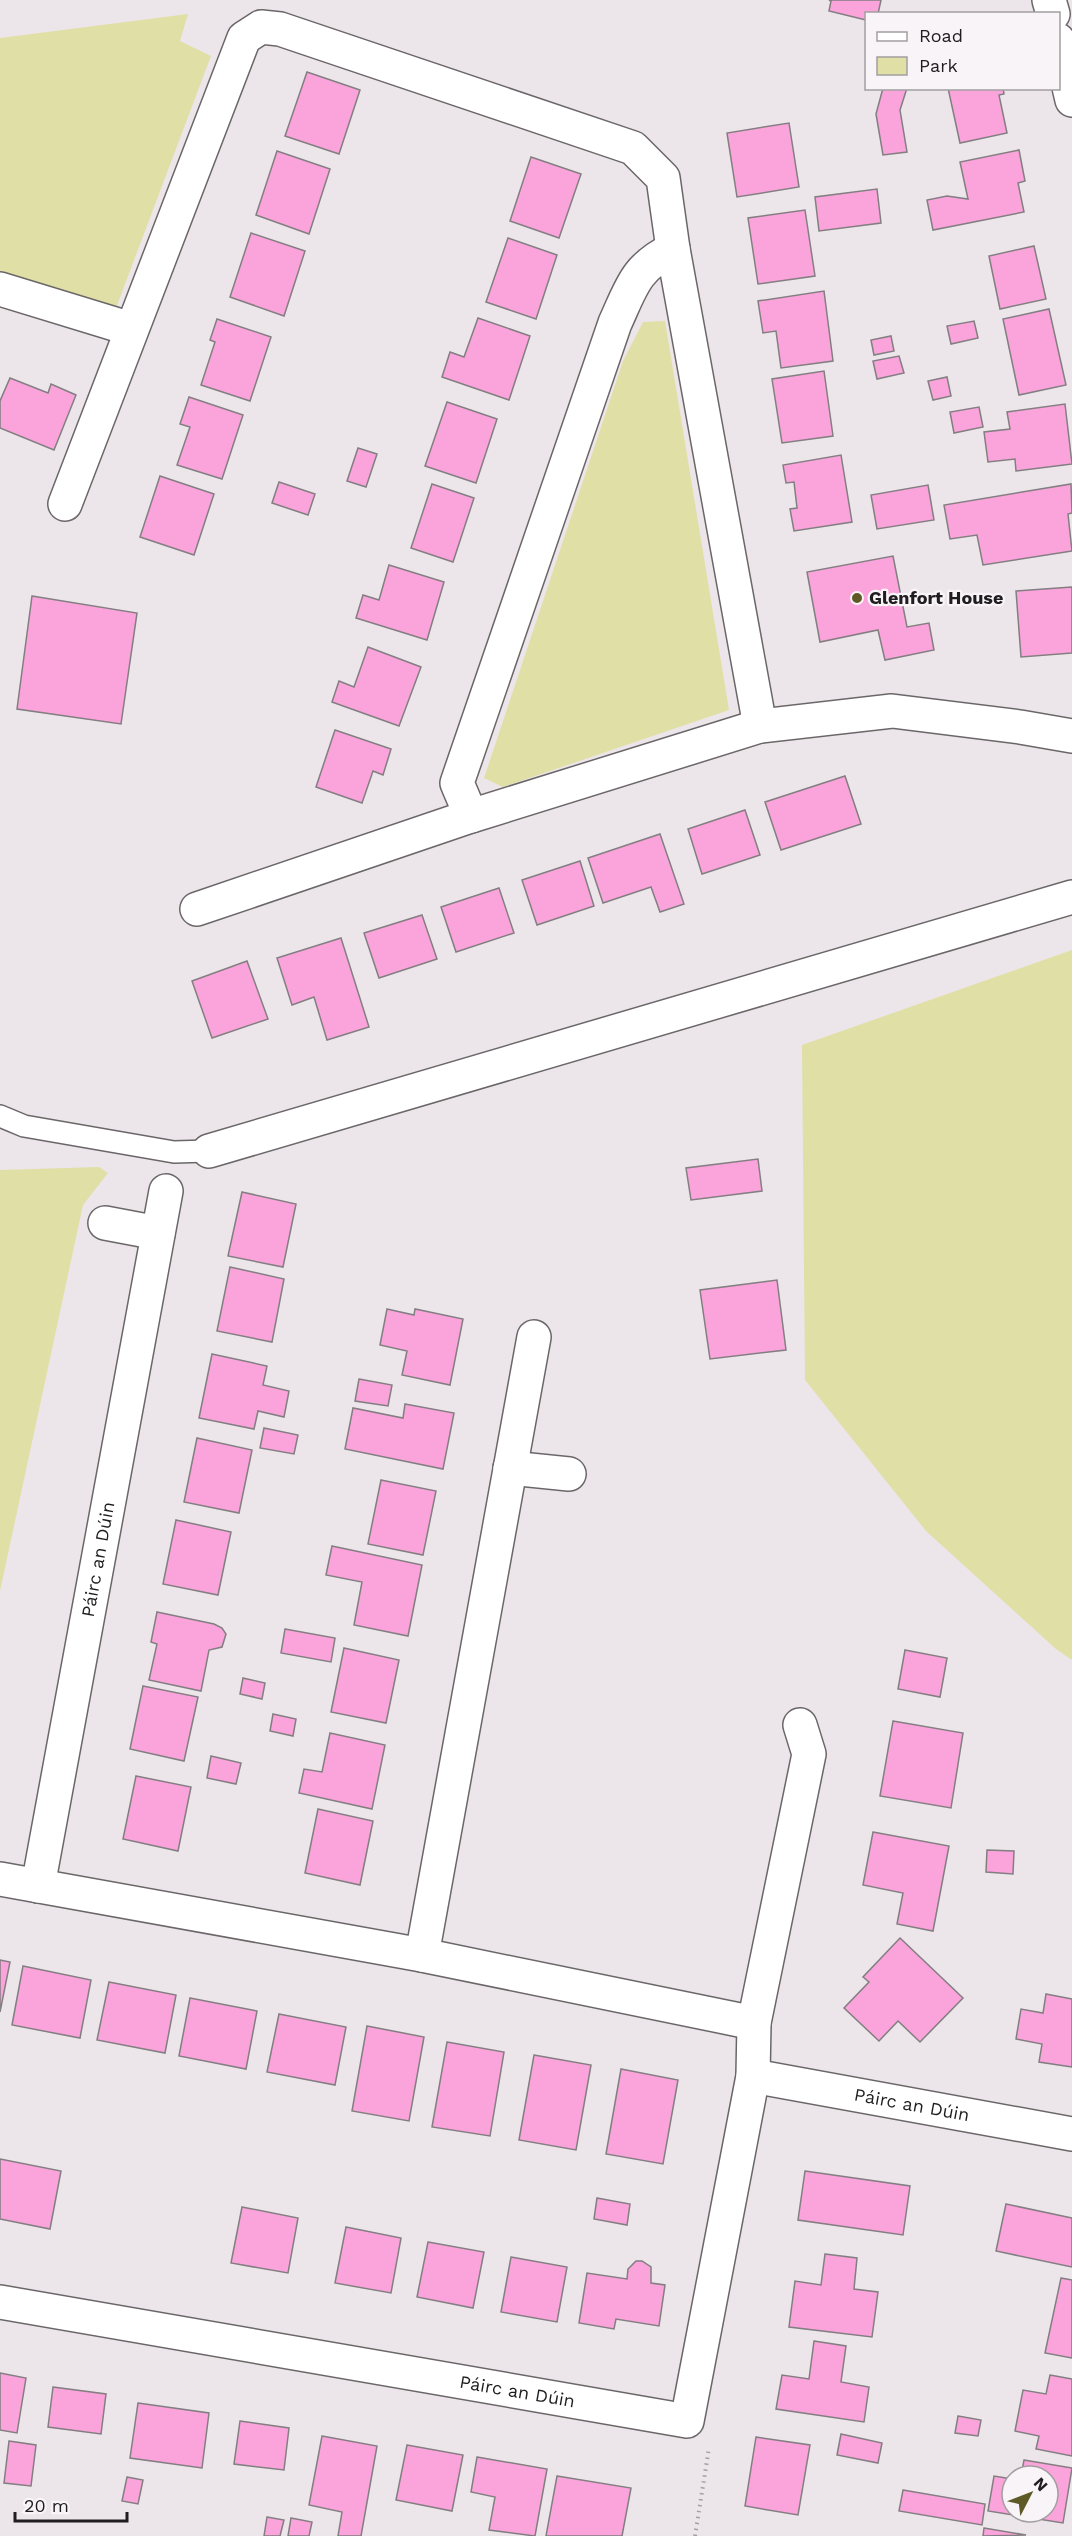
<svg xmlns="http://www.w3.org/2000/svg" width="1072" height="2536" font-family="'Work Sans',sans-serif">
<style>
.green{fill:#e0dfa6}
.building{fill:#faa4db;stroke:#837e81;stroke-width:1.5}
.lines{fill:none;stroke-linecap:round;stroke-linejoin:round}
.lane-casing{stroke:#6b6769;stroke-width:24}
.street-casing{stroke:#6b6769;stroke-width:36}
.path{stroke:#a5a0a4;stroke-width:4;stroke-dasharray:1.5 4.5;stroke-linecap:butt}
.lane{stroke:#fff;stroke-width:21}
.street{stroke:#fff;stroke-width:33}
.poi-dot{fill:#5d5a27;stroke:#f9f4f7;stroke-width:2}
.labels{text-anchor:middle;stroke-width:4.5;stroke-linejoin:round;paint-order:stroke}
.poi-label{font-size:18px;font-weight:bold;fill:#1f1d1f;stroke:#f9f4f7;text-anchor:start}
.street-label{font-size:18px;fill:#1f1d1f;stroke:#f9f4f7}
</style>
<rect width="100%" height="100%" fill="#ece6ea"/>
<g class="green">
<polygon points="188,14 180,41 211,56 116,308 0,272 0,38"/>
<polygon points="665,321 729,710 503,787 484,778 623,361 643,322"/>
<polygon points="1072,950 1072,1660 1056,1649 926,1531 805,1380 802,1045"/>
<polygon points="99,1167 108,1173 83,1205 0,1591 0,1170"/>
</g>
<g class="building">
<polygon points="829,0 881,0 878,14 866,14 866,20 829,11 831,1"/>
<polygon points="307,72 360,90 339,154 285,136"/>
<polygon points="883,88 907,88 900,110 907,152 883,155 876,114"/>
<polygon points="948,88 1003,88 1004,94 999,95 1007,133 960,143"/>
<polygon points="789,123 799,187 737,197 727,133"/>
<polygon points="1019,150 1025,181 1018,183 1024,212 933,230 927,200 947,196 968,199 960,162"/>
<polygon points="277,151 330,169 309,234 256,215"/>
<polygon points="531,157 581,174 559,238 510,221"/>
<polygon points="877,189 881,223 819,231 815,197"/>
<polygon points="805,210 815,276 758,284 748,218"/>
<polygon points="251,233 305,251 284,316 230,297"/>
<polygon points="508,238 557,255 536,319 486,302"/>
<polygon points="1034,246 1046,299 1000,309 989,256"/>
<polygon points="824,291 833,361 781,368 776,331 763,333 758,301"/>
<polygon points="1049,309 1066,385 1019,395 1003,319"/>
<polygon points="478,318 530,336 509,400 442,377 450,352 464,357"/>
<polygon points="217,319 271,337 250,401 201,385 215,342 210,340"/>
<polygon points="974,321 978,338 951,344 947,326"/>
<polygon points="891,336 894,351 874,355 871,340"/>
<polygon points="899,356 904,373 877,379 873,361"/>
<polygon points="824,371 833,436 782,443 772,379"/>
<polygon points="947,377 951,396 933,400 928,381"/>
<polygon points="10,378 48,393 51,384 76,395 54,450 0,428 0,401"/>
<polygon points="189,397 243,415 222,479 177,465 190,427 180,424"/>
<polygon points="447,402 497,419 476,483 425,466"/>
<polygon points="1065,404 1072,464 1016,471 1015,459 988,462 984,432 1010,429 1007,412"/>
<polygon points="979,407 983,427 954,433 950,412"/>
<polygon points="358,448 377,454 366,487 347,481"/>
<polygon points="841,455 852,522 794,531 790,509 797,508 794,482 786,483 783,465"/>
<polygon points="160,476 214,494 194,555 140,537"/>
<polygon points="279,482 315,494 308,515 272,503"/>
<polygon points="432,484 474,498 453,562 411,548"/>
<polygon points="1071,484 1072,513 1068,514 1072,551 983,565 977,535 950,539 944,505"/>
<polygon points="928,485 934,520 877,529 871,495"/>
<polygon points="893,556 907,627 929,623 934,650 885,660 878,630 820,642 807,572"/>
<polygon points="389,565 444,582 427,640 356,618 363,595 379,600"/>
<polygon points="1072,587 1072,653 1021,657 1016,591"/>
<polygon points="32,596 137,613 121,724 17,709"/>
<polygon points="368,647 421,667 399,726 332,702 339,681 354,687"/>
<polygon points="335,730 391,749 383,775 373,771 362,803 316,787"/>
<polygon points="845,776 861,824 781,850 765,802"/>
<polygon points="745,810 760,855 702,874 688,829"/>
<polygon points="660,834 684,904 660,912 651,887 603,903 588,858"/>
<polygon points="580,861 594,906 537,925 522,880"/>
<polygon points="499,888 514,933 456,952 441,907"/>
<polygon points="422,915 437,959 379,978 364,933"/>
<polygon points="341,938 369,1027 327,1040 314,997 292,1005 277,958"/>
<polygon points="247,961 268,1019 212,1038 192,981"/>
<polygon points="758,1159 762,1191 691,1200 686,1168"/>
<polygon points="242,1192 296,1204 283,1267 228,1256"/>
<polygon points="230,1267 284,1279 272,1342 217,1331"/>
<polygon points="777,1280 786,1350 710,1359 700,1290"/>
<polygon points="387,1309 414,1315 415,1309 463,1319 450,1385 402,1375 407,1351 380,1345"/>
<polygon points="212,1354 267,1366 263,1385 289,1391 284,1417 258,1411 254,1429 199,1418"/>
<polygon points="359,1379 392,1385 388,1406 355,1401"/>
<polygon points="405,1404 454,1413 443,1469 345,1449 353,1408 403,1418"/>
<polygon points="264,1428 298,1435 294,1454 260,1448"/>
<polygon points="197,1438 252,1450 239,1513 184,1502"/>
<polygon points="381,1480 436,1491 423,1555 368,1544"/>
<polygon points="176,1520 231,1532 218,1595 163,1584"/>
<polygon points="332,1546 422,1565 408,1636 354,1625 362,1582 326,1575"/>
<polygon points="157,1612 214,1624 222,1628 226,1634 222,1647 209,1650 201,1691 149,1680 157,1644 151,1642"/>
<polygon points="285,1629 335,1638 331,1662 281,1653"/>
<polygon points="344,1648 399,1660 386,1723 331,1712"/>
<polygon points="905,1650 947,1658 940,1697 898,1689"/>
<polygon points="243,1678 265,1683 262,1699 240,1694"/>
<polygon points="143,1686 198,1697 184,1761 130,1749"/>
<polygon points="273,1714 296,1719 293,1736 270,1731"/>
<polygon points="893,1721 963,1733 951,1808 880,1796"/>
<polygon points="330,1733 385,1745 372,1809 299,1793 304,1769 322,1772"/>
<polygon points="211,1756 241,1763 236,1784 207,1778"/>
<polygon points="136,1776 191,1787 178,1851 123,1839"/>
<polygon points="318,1809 373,1821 360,1885 305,1873"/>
<polygon points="873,1832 949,1846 933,1931 897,1924 903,1893 863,1885"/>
<polygon points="987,1850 1014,1851 1013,1874 986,1872"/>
<polygon points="900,1938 963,1998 920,2042 898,2021 879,2041 844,2008 869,1982 863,1977"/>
<polygon points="0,1960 10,1962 0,2012"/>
<polygon points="23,1966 91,1980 80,2038 12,2025"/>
<polygon points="109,1982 176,1995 165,2053 97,2040"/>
<polygon points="1046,1994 1072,1999 1072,2067 1039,2062 1042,2044 1016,2039 1021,2009 1043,2013"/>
<polygon points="190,1998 257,2011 246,2069 179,2056"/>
<polygon points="279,2014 346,2027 335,2085 267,2072"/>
<polygon points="367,2026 424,2037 409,2121 352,2111"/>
<polygon points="447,2042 504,2052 490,2136 432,2127"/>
<polygon points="534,2055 591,2065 576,2150 519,2140"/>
<polygon points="621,2069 678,2080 663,2164 606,2154"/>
<polygon points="0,2159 61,2171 50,2229 0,2219"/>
<polygon points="805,2171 910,2186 903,2235 798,2220"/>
<polygon points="597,2198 630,2204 627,2225 594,2219"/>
<polygon points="1006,2204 1072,2218 1072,2267 996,2251"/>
<polygon points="242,2207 298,2218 288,2273 231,2263"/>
<polygon points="346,2227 401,2238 391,2293 335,2283"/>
<polygon points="428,2242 484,2252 473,2308 417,2297"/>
<polygon points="825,2254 857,2258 854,2289 878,2292 872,2337 789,2327 795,2281 821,2285"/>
<polygon points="511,2257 567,2267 557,2322 501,2312"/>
<polygon points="636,2261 642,2261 651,2267 651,2283 665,2285 659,2326 616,2319 614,2329 579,2323 587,2273 627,2279 628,2269"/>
<polygon points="1061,2278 1072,2280 1072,2358 1045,2353"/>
<polygon points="814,2341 846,2346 841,2382 869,2387 864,2422 776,2409 782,2375 809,2379"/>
<polygon points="0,2373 26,2378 17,2433 0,2430"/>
<polygon points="1050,2375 1072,2379 1072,2456 1036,2449 1039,2436 1015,2431 1023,2390 1046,2394"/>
<polygon points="53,2387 106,2394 101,2434 48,2427"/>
<polygon points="138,2403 209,2413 202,2468 130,2458"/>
<polygon points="958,2416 981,2420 978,2436 955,2433"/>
<polygon points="240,2421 289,2428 284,2470 234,2464"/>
<polygon points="841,2434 882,2443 878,2463 837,2455"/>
<polygon points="322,2436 377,2446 361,2536 338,2536 342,2512 309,2505"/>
<polygon points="756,2437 810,2445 798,2515 745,2506"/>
<polygon points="9,2441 36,2445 31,2486 4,2483"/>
<polygon points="407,2445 463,2455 452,2511 396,2500"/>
<polygon points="477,2457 547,2469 535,2536 489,2530 495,2497 471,2492"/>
<polygon points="1024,2460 1072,2468 1063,2523 988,2511 994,2476 1012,2479 1012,2512 1048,2512 1048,2476 1021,2476"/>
<polygon points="557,2476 631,2488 622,2536 546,2536"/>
<polygon points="127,2477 143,2480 138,2504 122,2501"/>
<polygon points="903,2490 985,2504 982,2525 899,2511"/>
<polygon points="267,2517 284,2520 280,2536 264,2536"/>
<polygon points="291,2518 312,2522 309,2536 288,2536"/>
<polygon points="984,2528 1026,2535 983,2536"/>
</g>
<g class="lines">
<defs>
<polyline id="lane" points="0,1116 24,1126 174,1152 209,1151"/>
<g id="street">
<polyline points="1049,0 1053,14"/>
<polyline points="1058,40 1072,100"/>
<polyline points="0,289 131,329"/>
<polyline points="65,504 244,38 261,27 280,29 633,148 663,178 673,249 760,726"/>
<path d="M471 816 457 783 615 323C632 286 635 268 673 249"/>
<polyline points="197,909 471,816 760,726 892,711 1020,727 1072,736"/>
<polyline points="209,1151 1072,897"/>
<polyline points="105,1223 158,1233"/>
<polyline points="510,1468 569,1474"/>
<polyline points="0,1879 422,1955 754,2023 753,2076"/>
<path id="s1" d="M38 1886 166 1191"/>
<polyline points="422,1955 534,1337"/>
<polyline points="754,2023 809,1754 800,1725"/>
<path id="s2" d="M0 2302 687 2421 753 2076 1072 2134"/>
</g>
</defs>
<use href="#lane" class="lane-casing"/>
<use href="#street" class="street-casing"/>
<polyline class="path" points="695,2536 709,2448"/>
<use href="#lane" class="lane"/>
<use href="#street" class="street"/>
</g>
<circle class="poi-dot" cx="857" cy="598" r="6"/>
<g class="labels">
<g class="poi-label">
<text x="869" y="604">Glenfort House</text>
</g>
<g class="street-label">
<text dy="6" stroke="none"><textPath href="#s1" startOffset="332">Páirc an Dúin</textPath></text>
<text dy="6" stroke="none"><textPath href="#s2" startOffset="1210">Páirc an Dúin</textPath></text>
<text dy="6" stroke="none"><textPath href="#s2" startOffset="525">Páirc an Dúin</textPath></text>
</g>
</g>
<rect x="865" y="12" width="195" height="78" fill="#f9f4f7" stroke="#a29ea1" stroke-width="1.5"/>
<rect x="877" y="32" width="30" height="9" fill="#ffffff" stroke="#a29ea1" stroke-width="1.5"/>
<text x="919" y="42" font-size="18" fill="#1f1d1f">Road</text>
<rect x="877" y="57" width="30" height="18" fill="#e0dfa6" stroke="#a29ea1" stroke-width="1.5"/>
<text x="919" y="72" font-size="18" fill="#1f1d1f">Park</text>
<g transform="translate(1030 2494) rotate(48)"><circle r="28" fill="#f9f4f7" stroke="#a29ea1" stroke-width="1.5"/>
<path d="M0-4.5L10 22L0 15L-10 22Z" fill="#5d5a27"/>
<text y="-9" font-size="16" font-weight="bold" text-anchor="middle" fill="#1f1d1f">N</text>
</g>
<path d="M15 2512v9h112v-9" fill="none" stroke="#1f1d1f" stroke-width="3"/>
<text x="24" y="2512" font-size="18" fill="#1f1d1f" stroke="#f9f4f7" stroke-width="4.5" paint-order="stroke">20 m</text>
</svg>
